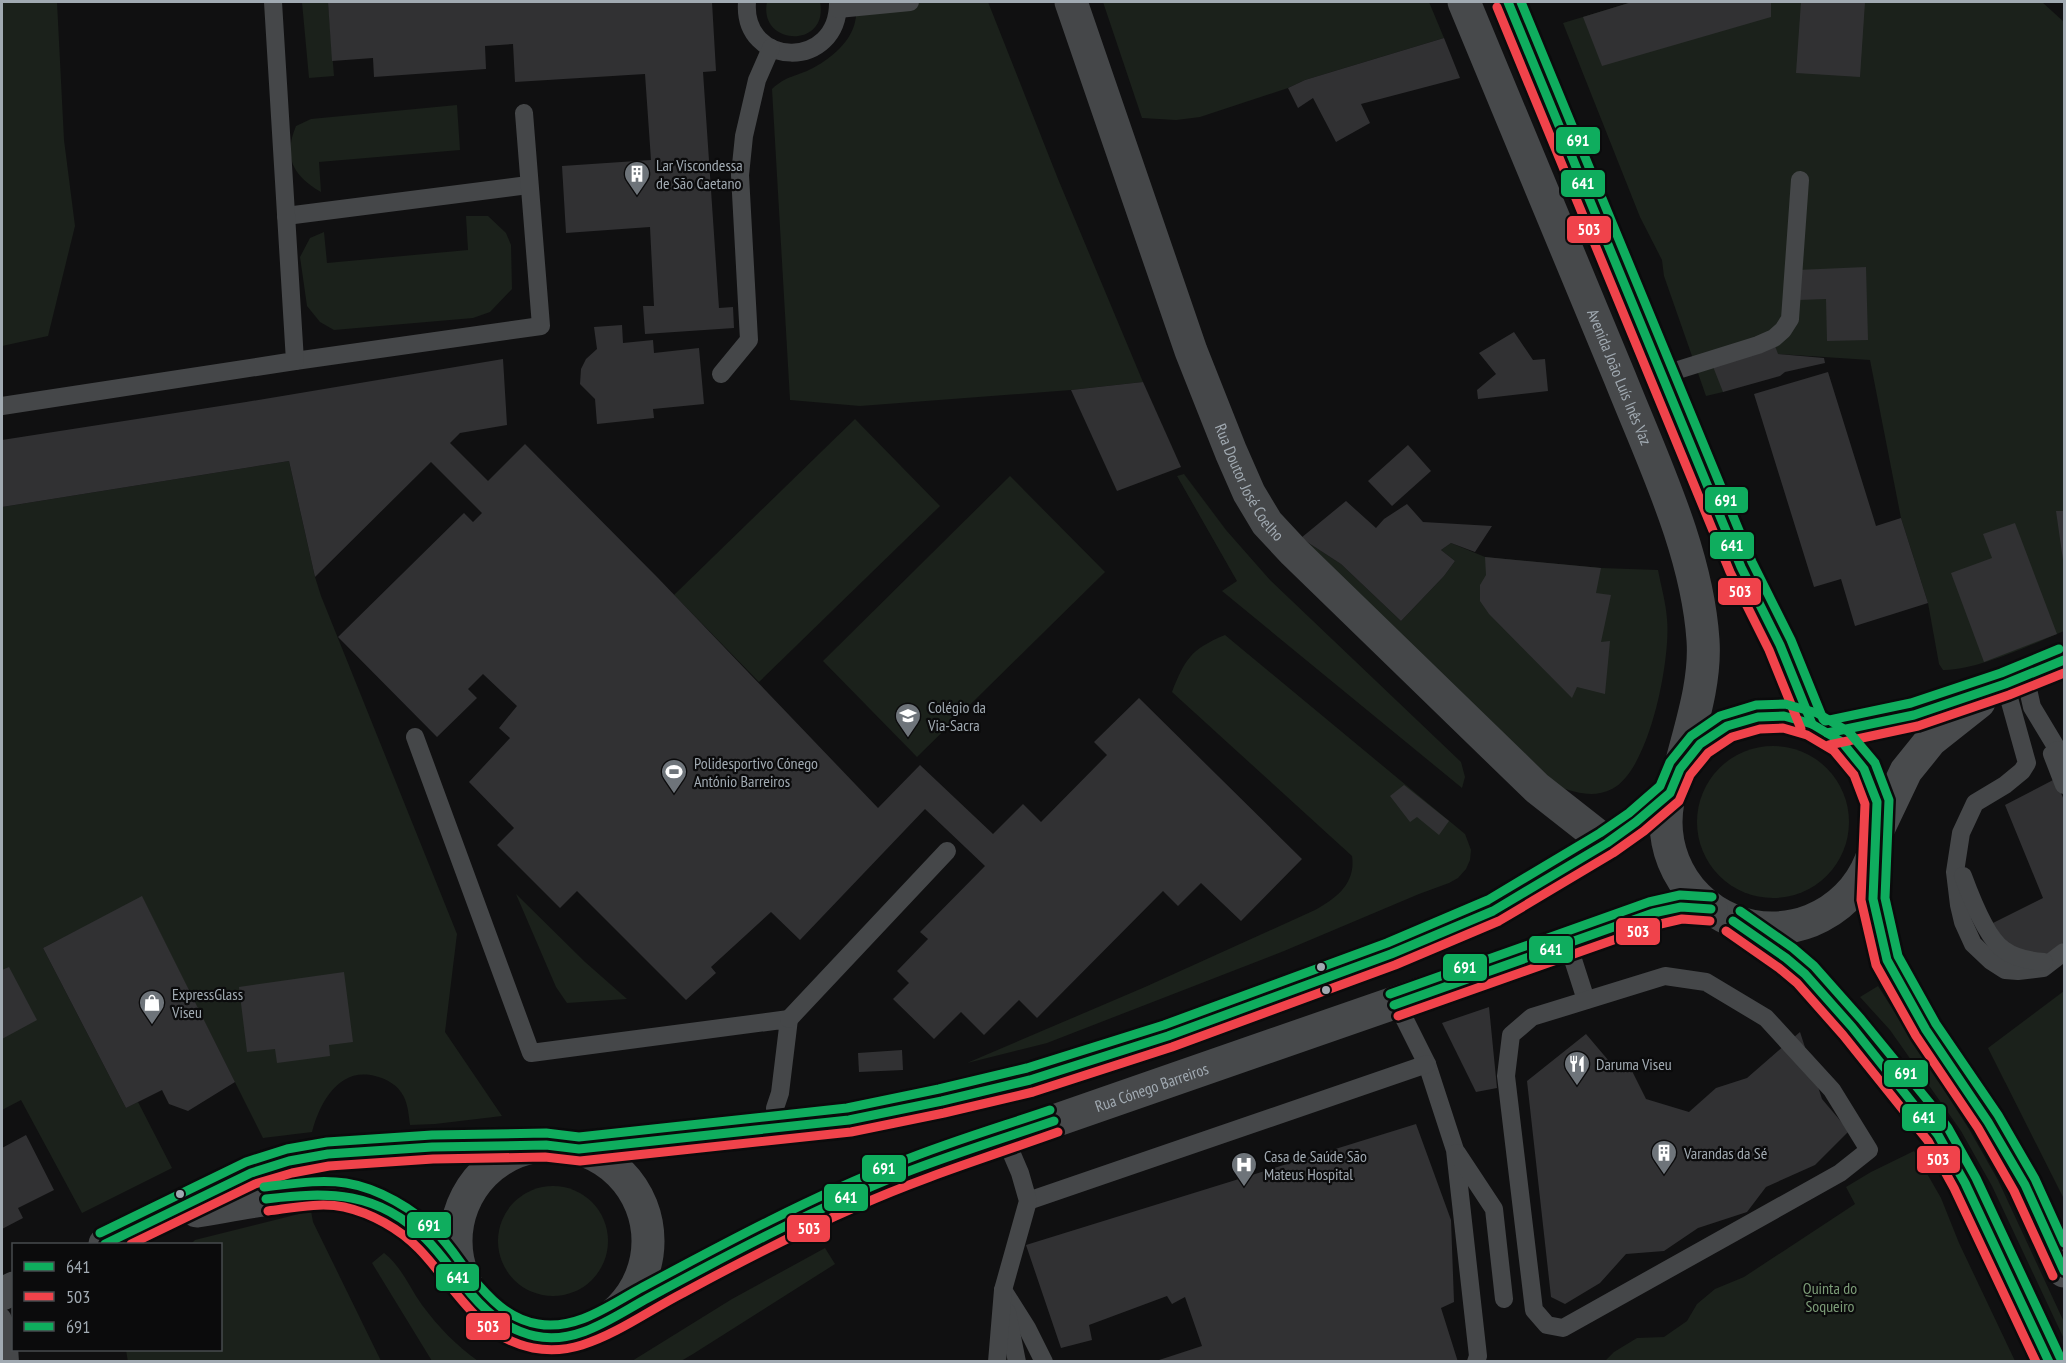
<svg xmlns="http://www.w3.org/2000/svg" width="2066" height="1363" font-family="'PT Sans Narrow',sans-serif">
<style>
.green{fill:#1b211b}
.building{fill:#313133}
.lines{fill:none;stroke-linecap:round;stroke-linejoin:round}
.service{stroke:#454749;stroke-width:18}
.minor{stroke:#454749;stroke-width:33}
.secondary{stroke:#494b4d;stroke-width:33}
.primary{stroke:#47494b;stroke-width:33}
.bus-1-casing{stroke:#0b0b0c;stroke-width:14}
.bus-2-casing{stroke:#0b0b0c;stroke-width:14}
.bus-3-casing{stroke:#0b0b0c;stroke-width:14}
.bus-1{stroke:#0fad5e;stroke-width:9}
.bus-2{stroke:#f0434b;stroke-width:9}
.bus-3{stroke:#0fad5e;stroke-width:9}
.bus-dot{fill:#a1aab2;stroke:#0b0b0c;stroke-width:2}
.labels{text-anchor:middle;stroke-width:4.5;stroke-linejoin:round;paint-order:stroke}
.poi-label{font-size:16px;fill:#a1aab2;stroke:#0b0b0c;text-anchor:start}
.street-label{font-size:16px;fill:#a1aab2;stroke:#0b0b0c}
.park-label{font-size:16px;fill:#7d9d78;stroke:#0b0b0c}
.line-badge{stroke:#0b0b0c;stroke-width:2}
.badge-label{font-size:16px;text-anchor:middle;font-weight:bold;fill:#fff}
</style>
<rect width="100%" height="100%" fill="#101011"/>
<g class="green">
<polygon points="2,2 57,2 64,140 75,226 48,336 2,346"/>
<polygon points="302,2 328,2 334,76 309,78"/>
<path d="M767 2H820C829 49 758 46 767 2Z"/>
<path d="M855 2H988L1058 179 1143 382 1071 390 860 406 790 400 772 89C787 75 796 77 813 68 837 55 862 32 855 2Z"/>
<polygon points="1103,2 1429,2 1444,38 1305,80 1288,88 1200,117 1176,120 1142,118"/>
<path d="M1632 2H2042L2064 22V631C2033 644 1976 671 1943 670L1939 664 1928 603 1901 518 1870 360 1778 354 1723 392 1706 396 1664 276 1662 260 1640 217 1563 23Z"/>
<path d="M457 105 460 150 319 162 321 192C293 176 283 157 296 126L311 119Z"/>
<polygon points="466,216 488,216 506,233 511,245 512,289 490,312 473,318 334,330 320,322 307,306 300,257 310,238 324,232 327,263 468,250"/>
<polygon points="855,419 940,506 759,682 674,595"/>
<path d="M289 461 315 577 321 596 457 934 445 1032 502 1116 435 1124 410 1125C409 1117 408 1105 404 1097 398 1085 387 1079 375 1076 339 1067 320 1102 312 1132L263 1138 142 897 43 948 126 1108 138 1102 172 1168 82 1213 21 1100 2 1110V507Z"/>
<polygon points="1184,474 1226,530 1270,580 1461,762 1465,777 1462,788 1222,591 1237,581 1177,476"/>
<polygon points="1010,476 1105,572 917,757 823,661"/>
<path d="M1301 538 1341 564 1401 621 1444 576 1455 561 1441 550 1451 543 1485 557 1601 568 1658 570C1661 586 1666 603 1667 619 1671 658 1650 770 1612 789 1594 798 1577 793 1559 787Z"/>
<path d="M1225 635 1465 834 1471 850 1470 860 1466 869 1458 878 1449 883 1419 894 1284 951 1047 1043 967 1063 1145 987 1315 910C1337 898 1356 883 1352 856L1172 692C1185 659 1191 649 1225 635Z"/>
<circle cx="1773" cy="822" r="76"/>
<polygon points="516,894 585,962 627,999 567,1003 556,987"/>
<polygon points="1878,986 1969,1129 1998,1180 2064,1322 2064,1339 1992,1186 1961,1131 1890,1030 1860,997"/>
<polygon points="2064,991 2064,1199 1988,1048"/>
<polygon points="1914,1151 1941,1198 1959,1243 2015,1361 1605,1361 1614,1352 1637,1338 1664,1337 1687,1321 1697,1304 1715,1289 1744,1277 1855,1204 1846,1187 1871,1172"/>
<circle cx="553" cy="1241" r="55"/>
<polygon points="311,1211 313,1222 381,1361 128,1362 126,1350 220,1350 220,1244 191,1244 195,1240"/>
<polygon points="825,1248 835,1264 693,1354 681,1361 632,1361 732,1299"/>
<path d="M384 1253C402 1267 409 1287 422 1305 439 1328 456 1345 478 1361H432L372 1263Z"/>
</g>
<g class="building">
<polygon points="328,2 712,2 716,71 703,72 719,308 733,307 734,328 645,334 643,306 654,306 650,227 566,233 562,166 651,160 645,74 515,82 513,44 485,46 486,69 374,77 373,58 332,61"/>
<polygon points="1632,2 1771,2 1771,17 1602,66 1583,17"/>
<polygon points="1801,2 1865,2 1860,77 1796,73"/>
<polygon points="1444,38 1460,78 1361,104 1370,123 1336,142 1313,98 1298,108 1288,88 1305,80"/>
<polygon points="1866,267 1868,340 1827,341 1826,299 1798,300 1797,270"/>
<polygon points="622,325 623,343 653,340 654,353 699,348 704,404 653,409 654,418 597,424 595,399 580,384 581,369 586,359 597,349 594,327"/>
<polygon points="1514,332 1533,360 1545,359 1548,391 1478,399 1477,390 1496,374 1479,353"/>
<polygon points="1775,346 1778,354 1824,358 1825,363 1785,372 1780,376 1723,392 1712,364"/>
<polygon points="503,359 507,425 460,433 450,443 488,481 525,444 658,578 878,808 920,765 993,834 1023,804 1041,822 1107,755 1094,742 1139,698 1302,859 1241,921 1201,883 1178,906 1163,891 1037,1018 1019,1000 984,1035 961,1012 934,1039 893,999 909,983 897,971 928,939 920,932 985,866 925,809 800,940 771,912 711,967 716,973 686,1000 577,891 560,908 497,845 514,828 469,782 510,738 499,728 517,706 483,674 468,689 477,698 437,737 338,637 464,513 473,522 482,513 431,462 315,577 289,461 2,507 2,440 246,402"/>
<polygon points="1828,372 1876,526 1901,518 1928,603 1855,626 1841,579 1814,587 1754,394"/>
<polygon points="1143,382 1181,467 1117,491 1071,390"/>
<polygon points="1408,445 1431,471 1392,506 1368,481"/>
<polygon points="1346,501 1376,528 1384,519 1407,504 1423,522 1492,526 1475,552 1451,543 1441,550 1455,561 1444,576 1401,621 1341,564 1301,538"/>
<polygon points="2056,511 2064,511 2064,560 2063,560"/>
<polygon points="2015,523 2057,634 1984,662 1951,573 1992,558 1983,534"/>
<polygon points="1485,557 1601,568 1596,593 1611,595 1601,642 1610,641 1605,694 1577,687 1572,698 1489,614 1480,601 1480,585 1486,575"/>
<polygon points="2055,779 2064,800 2064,942 2042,959 2005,943 1993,923 2043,898 2005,805"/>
<polygon points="1404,785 1449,821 1439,835 1417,817 1410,822 1390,796"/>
<polygon points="142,896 235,1082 188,1111 169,1104 162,1090 126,1108 43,948"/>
<polygon points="9,967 37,1020 2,1039 2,970"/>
<polygon points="344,972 353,1042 329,1045 330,1056 277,1063 275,1049 247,1052 239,987"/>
<polygon points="1489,1007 1497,1088 1476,1092 1442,1023"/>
<polygon points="1800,1032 1822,1099 1849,1131 1815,1165 1766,1187 1747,1212 1698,1228 1664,1251 1626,1254 1600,1283 1565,1304 1551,1297 1527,1081 1586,1034 1614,1067 1629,1065 1646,1099 1689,1112 1716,1088 1747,1078"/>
<polygon points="902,1050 903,1070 859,1072 858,1053"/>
<polygon points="1416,1124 1451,1220 1454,1302 1441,1308 1458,1362 1153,1362 1202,1346 1185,1297 1172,1304 1167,1296 1089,1325 1092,1340 1061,1348 1026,1245"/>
<polygon points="26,1135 54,1190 18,1208 23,1218 2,1229 2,1148"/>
</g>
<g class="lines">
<g class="service">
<path d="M747 2C742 68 839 71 838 2"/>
<polyline points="838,9 910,2"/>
<polyline points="286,216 528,185"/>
<polyline points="295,361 541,326 524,113"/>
<polyline points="721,374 749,340 740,175 744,136 757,80 771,48"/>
<polyline points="1662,375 1758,345 1774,338 1783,330 1790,319 1800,180"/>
<polyline points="2,406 295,361 273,2"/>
<polyline points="2025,676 2032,707 2064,760"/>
<polyline points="2005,684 2027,763 2022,771 2005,785 1975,803 1961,833 1955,872 1959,905 1963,922 1973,944 1991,961 2005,970 2018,971 2043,968 2064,952"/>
<polyline points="415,737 531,1053 789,1019 780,1093 775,1108 776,1128"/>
<polyline points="2057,750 2052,754 2064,785"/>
<path d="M1963 876C1970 895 1987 939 2004 950 2015 958 2031 961 2044 962"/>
<polyline points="1568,944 1586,1000"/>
<polygon points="1665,976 1706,982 1766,1018 1832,1090 1869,1150 1840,1173 1563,1328 1547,1325 1534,1310 1506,1076 1511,1035 1532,1017"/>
<polyline points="1397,1004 1427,1064 1455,1150 1478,1356 1476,1362"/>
<polyline points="789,1019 947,851"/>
<polyline points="1457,1153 1494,1209 1504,1299"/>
<polyline points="1028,1201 1427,1064"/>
<polyline points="1003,1290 1027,1328 1044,1362"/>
<polyline points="1007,1312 1017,1362"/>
<polyline points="2,1317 8,1331 10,1362"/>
<polyline points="997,1362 1003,1290 1028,1201 1020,1173 1005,1138"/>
</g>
<path class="minor" id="s1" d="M1071 2 1191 351 1231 452 1249 493 1267 523 1294 552 1537 788 1607 843"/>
<g class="secondary">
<polyline points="1827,733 1914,715 2005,684 2064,660"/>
<polyline points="1876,834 1906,771 1931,740 1979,702"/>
</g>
<g class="primary">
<path id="s2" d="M1464 2C1516 127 1569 252 1620 378 1653 461 1697 551 1703 640 1706 683 1690 728 1680 769"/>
<polyline points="1508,2 1741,567 1780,645 1812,724"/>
<circle cx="1772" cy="822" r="106"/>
<polyline points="1873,857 1873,899 1887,960 1926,1030 1988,1122 2025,1185 2064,1271"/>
<polyline points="1739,926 1786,958 1805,974 1852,1027 1920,1110 1938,1135 1965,1183 2049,1362"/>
<circle cx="552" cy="1241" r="96"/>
<polyline points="579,1149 688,1136 849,1120 942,1101 1030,1080 1168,1036 1391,954 1493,911 1607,843 1636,822 1670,793"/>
<path d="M197 1211C240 1204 290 1193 334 1194 361 1195 406 1219 425 1237 437 1250 448 1267 459 1281"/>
<polyline points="105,1244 251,1173 289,1161 328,1154 403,1149 525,1145"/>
<polyline points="2,1294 14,1288"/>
<path id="s3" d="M610 1318C737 1250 866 1180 1005 1138L1653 913 1681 907 1711 909"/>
</g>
<defs>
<g id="bus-1">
<polyline points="1508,2 1741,567 1780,645 1812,724"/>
<polyline points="1827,733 1914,715 2005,684 2064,660"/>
<polyline points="1733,921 1786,958 1805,974 1852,1027 1938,1135 1965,1183 2049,1362"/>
<polyline points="1394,1005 1653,913 1681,907 1711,909"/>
<path d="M266 1199C329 1191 378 1191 426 1239 440 1253 451 1269 463 1284 482 1309 504 1329 535 1336 577 1345 613 1317 648 1298 731 1253 816 1208 904 1173 953 1154 1004 1138 1054 1121"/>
<polyline points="105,1244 251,1173 289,1161 328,1154 432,1147 546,1145 579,1149 849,1120 942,1101 1030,1080 1168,1036 1391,954 1493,911 1607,843 1636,822 1670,793 1680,769 1700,744 1727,726 1758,717 1784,716 1812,724 1842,742 1864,769 1877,802 1873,899 1887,960 1926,1030 1988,1122 2025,1185 2064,1271"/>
</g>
<g id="bus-2">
<polyline points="1497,7 1730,572 1769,650 1801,729"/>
<polyline points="1829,745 1918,726 2009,695 2064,673"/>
<polyline points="1726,931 1779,968 1797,983 1843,1035 1928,1141 1954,1188 2036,1362"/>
<polyline points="1398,1016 1656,925 1682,919 1710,921"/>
<path d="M268 1211C292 1208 320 1202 344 1207 371 1213 400 1229 419 1249 455 1286 477 1337 533 1348 549 1351 566 1350 582 1345 617 1334 650 1310 683 1293 740 1262 798 1232 858 1206 923 1177 991 1156 1058 1132"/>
<polyline points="131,1244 255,1184 292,1173 329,1166 433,1159 545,1157 580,1161 851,1132 944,1113 1033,1092 1172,1047 1395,965 1499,921 1613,853 1644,831 1679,801 1690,775 1708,753 1732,737 1760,729 1783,728 1807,735 1834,751 1854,775 1865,804 1861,900 1876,965 1916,1036 1978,1128 2014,1191 2053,1276"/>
</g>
<g id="bus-3">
<polyline points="1521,2 1752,562 1791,640 1823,719"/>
<polyline points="1825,721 1911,703 2001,673 2059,649"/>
<polyline points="1740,911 1793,948 1814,966 1861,1019 1929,1102 1948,1128 1976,1178 2060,1357"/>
<polyline points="1390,994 1649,902 1680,895 1712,897"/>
<path d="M264 1187C291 1184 319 1179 346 1183 378 1188 414 1209 436 1232 449 1245 459 1261 470 1275 489 1298 508 1319 538 1324 577 1331 611 1304 643 1287 727 1242 811 1197 900 1162 949 1142 1000 1127 1050 1110"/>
<polyline points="100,1233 246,1162 287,1149 327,1142 432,1135 546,1133 579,1137 847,1108 939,1089 1027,1068 1164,1025 1387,943 1488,900 1600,833 1629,813 1660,786 1670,762 1691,736 1720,716 1756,705 1785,704 1817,713 1849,732 1875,763 1889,800 1885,898 1898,956 1936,1024 1998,1115 2035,1179 2064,1243"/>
</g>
</defs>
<use href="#bus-1" class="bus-1-casing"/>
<use href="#bus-2" class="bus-2-casing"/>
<use href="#bus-3" class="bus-3-casing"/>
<use href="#bus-1" class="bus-1"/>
<use href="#bus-2" class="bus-2"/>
<use href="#bus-3" class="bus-3"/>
</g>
<defs>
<symbol id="building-pin" viewBox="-11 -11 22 30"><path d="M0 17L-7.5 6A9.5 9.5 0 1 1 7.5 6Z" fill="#6e747a" stroke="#0b0b0c"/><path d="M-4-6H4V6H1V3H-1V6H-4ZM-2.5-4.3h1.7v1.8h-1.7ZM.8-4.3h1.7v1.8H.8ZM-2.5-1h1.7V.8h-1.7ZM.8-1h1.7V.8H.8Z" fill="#fff"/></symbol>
<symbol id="school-pin" viewBox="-11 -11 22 30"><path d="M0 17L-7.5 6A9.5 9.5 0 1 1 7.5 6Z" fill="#6e747a" stroke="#0b0b0c"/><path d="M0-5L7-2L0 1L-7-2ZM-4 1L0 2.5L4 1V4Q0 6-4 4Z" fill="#fff"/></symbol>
<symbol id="stadium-pin" viewBox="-11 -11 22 30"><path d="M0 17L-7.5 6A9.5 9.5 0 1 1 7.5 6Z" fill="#6e747a" stroke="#0b0b0c"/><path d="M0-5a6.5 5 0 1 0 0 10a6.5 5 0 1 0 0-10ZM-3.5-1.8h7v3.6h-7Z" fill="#fff"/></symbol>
<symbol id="shop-pin" viewBox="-11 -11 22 30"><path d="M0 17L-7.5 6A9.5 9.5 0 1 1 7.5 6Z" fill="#6e747a" stroke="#0b0b0c"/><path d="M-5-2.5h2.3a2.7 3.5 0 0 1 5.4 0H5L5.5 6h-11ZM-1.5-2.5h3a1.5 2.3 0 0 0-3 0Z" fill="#fff"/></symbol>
<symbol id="restaurant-pin" viewBox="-11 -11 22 30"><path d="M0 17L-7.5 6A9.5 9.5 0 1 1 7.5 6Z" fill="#6e747a" stroke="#0b0b0c"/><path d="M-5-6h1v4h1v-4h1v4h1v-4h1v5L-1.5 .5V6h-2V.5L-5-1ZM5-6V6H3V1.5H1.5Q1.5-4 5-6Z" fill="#fff"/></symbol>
<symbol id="hospital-pin" viewBox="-11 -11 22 30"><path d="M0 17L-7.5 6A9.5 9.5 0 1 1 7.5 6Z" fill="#6e747a" stroke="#0b0b0c"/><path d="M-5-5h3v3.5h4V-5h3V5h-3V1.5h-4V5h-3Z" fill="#fff"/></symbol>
</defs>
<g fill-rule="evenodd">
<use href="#building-pin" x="622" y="159" width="30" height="40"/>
<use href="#school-pin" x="893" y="701" width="30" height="40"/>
<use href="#stadium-pin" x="659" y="757" width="30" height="40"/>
<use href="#shop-pin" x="137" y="988" width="30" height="40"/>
<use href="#restaurant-pin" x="1562" y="1049" width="30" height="40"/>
<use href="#building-pin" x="1649" y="1138" width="30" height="40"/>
<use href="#hospital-pin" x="1229" y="1150" width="30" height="40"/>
</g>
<g class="bus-dot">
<circle cx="1321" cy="967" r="5"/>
<circle cx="1326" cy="990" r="5"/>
<circle cx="180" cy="1194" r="5"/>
</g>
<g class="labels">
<g class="poi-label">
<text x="656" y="171">Lar Viscondessa<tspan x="656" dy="18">de São Caetano</tspan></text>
<text x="928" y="713">Colégio da<tspan x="928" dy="18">Via-Sacra</tspan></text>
<text x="694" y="769">Polidesportivo Cónego<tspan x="694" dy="18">António Barreiros</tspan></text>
<text x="172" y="1000">ExpressGlass<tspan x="172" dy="18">Viseu</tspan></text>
<text x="1596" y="1070">Daruma Viseu</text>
<text x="1684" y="1159">Varandas da Sé</text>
<text x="1264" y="1162">Casa de Saúde São<tspan x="1264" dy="18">Mateus Hospital</tspan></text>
</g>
<g class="street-label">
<text dy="6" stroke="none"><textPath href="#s2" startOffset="406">Avenida João Luís Inês Vaz</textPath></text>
<text dy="6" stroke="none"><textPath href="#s1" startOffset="513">Rua Doutor José Coelho</textPath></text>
<text dy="6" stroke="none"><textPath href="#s3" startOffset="590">Rua Cónego Barreiros</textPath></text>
</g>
<g class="park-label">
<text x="1830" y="1294">Quinta do<tspan x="1830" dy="18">Soqueiro</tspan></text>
</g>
</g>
<g class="line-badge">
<rect x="1555" y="126" width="46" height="29" rx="6" fill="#0fad5e"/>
<rect x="1560" y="169" width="46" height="29" rx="6" fill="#0fad5e"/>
<rect x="1566" y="215" width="46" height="29" rx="6" fill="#f0434b"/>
<rect x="1704" y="486" width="45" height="28" rx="6" fill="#0fad5e"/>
<rect x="1709" y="531" width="46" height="29" rx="6" fill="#0fad5e"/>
<rect x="1717" y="577" width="45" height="29" rx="6" fill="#f0434b"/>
<rect x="1615" y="917" width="46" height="29" rx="6" fill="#f0434b"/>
<rect x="1528" y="935" width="46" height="29" rx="6" fill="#0fad5e"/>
<rect x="1442" y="953" width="46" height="29" rx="6" fill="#0fad5e"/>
<rect x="1883" y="1059" width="46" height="29" rx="6" fill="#0fad5e"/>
<rect x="1901" y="1103" width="46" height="29" rx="6" fill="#0fad5e"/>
<rect x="1916" y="1145" width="45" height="29" rx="6" fill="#f0434b"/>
<rect x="861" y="1154" width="46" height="29" rx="6" fill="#0fad5e"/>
<rect x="823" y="1183" width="46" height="29" rx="6" fill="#0fad5e"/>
<rect x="406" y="1211" width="46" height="28" rx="6" fill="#0fad5e"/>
<rect x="786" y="1214" width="45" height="29" rx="6" fill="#f0434b"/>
<rect x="435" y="1263" width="45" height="29" rx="6" fill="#0fad5e"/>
<rect x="465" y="1312" width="46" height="29" rx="6" fill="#f0434b"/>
</g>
<g class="badge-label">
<text x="1578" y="146">691</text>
<text x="1583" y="189">641</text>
<text x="1589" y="235">503</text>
<text x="1726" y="506">691</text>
<text x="1732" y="551">641</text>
<text x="1740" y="597">503</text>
<text x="1638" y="937">503</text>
<text x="1551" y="955">641</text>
<text x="1465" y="973">691</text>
<text x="1906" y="1079">691</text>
<text x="1924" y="1123">641</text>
<text x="1938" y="1165">503</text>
<text x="884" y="1174">691</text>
<text x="846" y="1203">641</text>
<text x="429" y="1231">691</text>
<text x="809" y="1234">503</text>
<text x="458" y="1283">641</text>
<text x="488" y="1332">503</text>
</g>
<rect width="2066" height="1363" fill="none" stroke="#a1aab2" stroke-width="6"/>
<rect x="12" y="1243" width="210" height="108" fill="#0b0b0c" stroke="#474b4e" stroke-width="1.5"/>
<rect x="24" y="1262" width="30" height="9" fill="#0fad5e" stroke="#474b4e" stroke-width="1.5"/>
<text x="66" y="1273" font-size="18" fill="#a1aab2">641</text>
<rect x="24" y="1292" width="30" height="9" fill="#f0434b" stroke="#474b4e" stroke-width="1.5"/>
<text x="66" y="1303" font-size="18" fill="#a1aab2">503</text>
<rect x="24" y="1322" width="30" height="9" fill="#0fad5e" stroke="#474b4e" stroke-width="1.5"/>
<text x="66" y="1333" font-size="18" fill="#a1aab2">691</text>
</svg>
